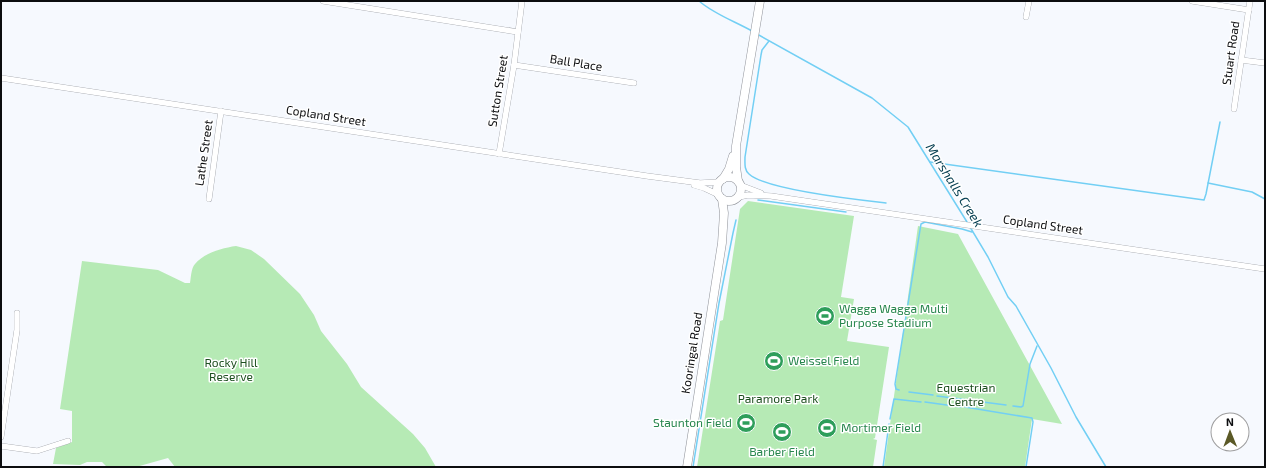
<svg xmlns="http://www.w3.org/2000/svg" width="1266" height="468" font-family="'Exo 2',sans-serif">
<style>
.green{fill:#b6eab5}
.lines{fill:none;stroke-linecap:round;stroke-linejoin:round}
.stream{stroke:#72cff4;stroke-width:1.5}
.minor-casing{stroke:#8f9299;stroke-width:6}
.secondary-casing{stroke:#8f9299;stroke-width:9}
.minor{stroke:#fff;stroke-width:5.5}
.secondary{stroke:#fff;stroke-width:8}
.labels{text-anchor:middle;stroke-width:3;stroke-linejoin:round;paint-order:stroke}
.street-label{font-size:12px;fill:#0c0d0f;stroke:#fff}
.leisure-label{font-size:12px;fill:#27864d;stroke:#fff;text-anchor:start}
.park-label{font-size:12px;fill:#1d4f1f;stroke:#fff}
.water-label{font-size:13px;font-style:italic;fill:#003b4e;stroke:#fff}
</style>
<rect width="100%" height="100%" fill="#f6f9fe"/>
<g class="green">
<polygon points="748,201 854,216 841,297 854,299 847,341 889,347 875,438 873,439 877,440 873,467 697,467 720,321 723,320 740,209"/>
<polygon points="918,226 958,234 1062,424 1032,419 1025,467 884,467"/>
<path d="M236 246 251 250 264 259 300 294 314 315 321 331 347 364 361 387 413 434 425 448 436 467H175L168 458 136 467H107L102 462H87L80 465 53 464 56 448 72 442V411L60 409 82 261 158 270 185 283H190C191 278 191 268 195 264 204 253 222 248 236 246Z"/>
</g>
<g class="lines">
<g class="stream">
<path d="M699 1C714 14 734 21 752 31"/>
<polyline points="757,34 872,98 908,127 967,222"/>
<path d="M769 41 762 50 761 55 745 157C745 163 744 170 749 174 766 190 859 200 886 203"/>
<polyline points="930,162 1204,200 1206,194 1220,122"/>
<polyline points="1208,183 1252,192 1265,199"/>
<polyline points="758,200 846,212"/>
<polyline points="970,227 988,257 1008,297 1016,306 1051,368 1076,417 1106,467"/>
<polyline points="899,390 896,389 895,384 921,224 925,222 962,229 972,232"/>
<polyline points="909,392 933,395"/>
<polyline points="937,396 968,400"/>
<polyline points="975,401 1006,405"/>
<polyline points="925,402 961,407"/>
<polyline points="1013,406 1021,407 1023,406 1030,364 1037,346"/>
<polyline points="965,407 1032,418 1033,422 1026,467"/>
<polyline points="890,419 894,399 921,402"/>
<polyline points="693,467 719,303 733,233 736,220"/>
<polyline points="883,467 889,424"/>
</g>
<defs>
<g id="minor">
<polyline points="323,1 518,32"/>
<polyline points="1192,1 1249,10"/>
<polyline points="1026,17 1029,1"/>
<polyline points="1241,60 1265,63"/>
<polyline points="514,65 634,83"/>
<polyline points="1,78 647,176 700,183 720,182"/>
<polyline points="1234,109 1250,1"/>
<polyline points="499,154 514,65 522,1"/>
<polyline points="694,185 704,188 719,195"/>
<polyline points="740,185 761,193"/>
<polyline points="739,197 748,195 771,196 1265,269"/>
<polyline points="209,199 221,111"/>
<polyline points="1,437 17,330 17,313"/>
<polyline points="1,446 37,451 68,441"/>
</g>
<g id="secondary">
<circle cx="729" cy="189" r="12"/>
<polyline points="723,179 729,169 733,156"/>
<polyline points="738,181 736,167 736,146 760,1"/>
<polyline points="687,467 722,243 724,213 722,199"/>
</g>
</defs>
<use href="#minor" class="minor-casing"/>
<use href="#secondary" class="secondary-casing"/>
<use href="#minor" class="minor"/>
<use href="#secondary" class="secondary"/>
</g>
<defs>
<symbol id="stadium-disc" viewBox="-11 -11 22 22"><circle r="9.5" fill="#2e9e5b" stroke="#fff"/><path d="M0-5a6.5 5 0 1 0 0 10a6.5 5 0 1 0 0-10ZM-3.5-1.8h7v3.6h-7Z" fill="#fff"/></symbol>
</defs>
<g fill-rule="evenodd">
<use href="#stadium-disc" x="814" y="305" width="22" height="22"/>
<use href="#stadium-disc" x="763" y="350" width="22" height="22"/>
<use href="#stadium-disc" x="735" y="412" width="22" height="22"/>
<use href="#stadium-disc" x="816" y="417" width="22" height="22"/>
<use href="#stadium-disc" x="771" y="421" width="22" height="22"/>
</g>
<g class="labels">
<g class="street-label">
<text transform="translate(1231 53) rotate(-82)" y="4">Stuart Road</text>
<text transform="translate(576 63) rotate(9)" y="4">Ball Place</text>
<text transform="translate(498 91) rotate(-81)" y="4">Sutton Street</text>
<text transform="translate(326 116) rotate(9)" y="4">Copland Street</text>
<text transform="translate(204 153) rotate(-82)" y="4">Lathe Street</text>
<text transform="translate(1043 225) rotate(8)" y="4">Copland Street</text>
<text transform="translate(692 353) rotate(-81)" y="4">Kooringal Road</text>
</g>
<g class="leisure-label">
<text x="839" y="313">Wagga Wagga Multi<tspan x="839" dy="14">Purpose Stadium</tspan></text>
<text x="788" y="365">Weissel Field</text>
<text x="732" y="427" text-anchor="end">Staunton Field</text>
<text x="841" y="432">Mortimer Field</text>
<text x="782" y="456" text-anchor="middle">Barber Field</text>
</g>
<g class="park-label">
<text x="231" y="367">Rocky Hill<tspan x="231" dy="14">Reserve</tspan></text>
<text x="966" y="392">Equestrian<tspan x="966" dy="14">Centre</tspan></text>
<text x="778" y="403">Paramore Park</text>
</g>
<g class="water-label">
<text transform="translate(955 185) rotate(58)" y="5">Marshalls Creek</text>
</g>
</g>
<rect width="1266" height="468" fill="none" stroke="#0c0d0f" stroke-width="4"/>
<g transform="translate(1230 432) rotate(359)"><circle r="19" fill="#ffffff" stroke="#9e9e9f"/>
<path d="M0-3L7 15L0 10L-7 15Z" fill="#5b5926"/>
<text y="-6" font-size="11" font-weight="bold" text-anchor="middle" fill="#0c0d0f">N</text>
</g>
</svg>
